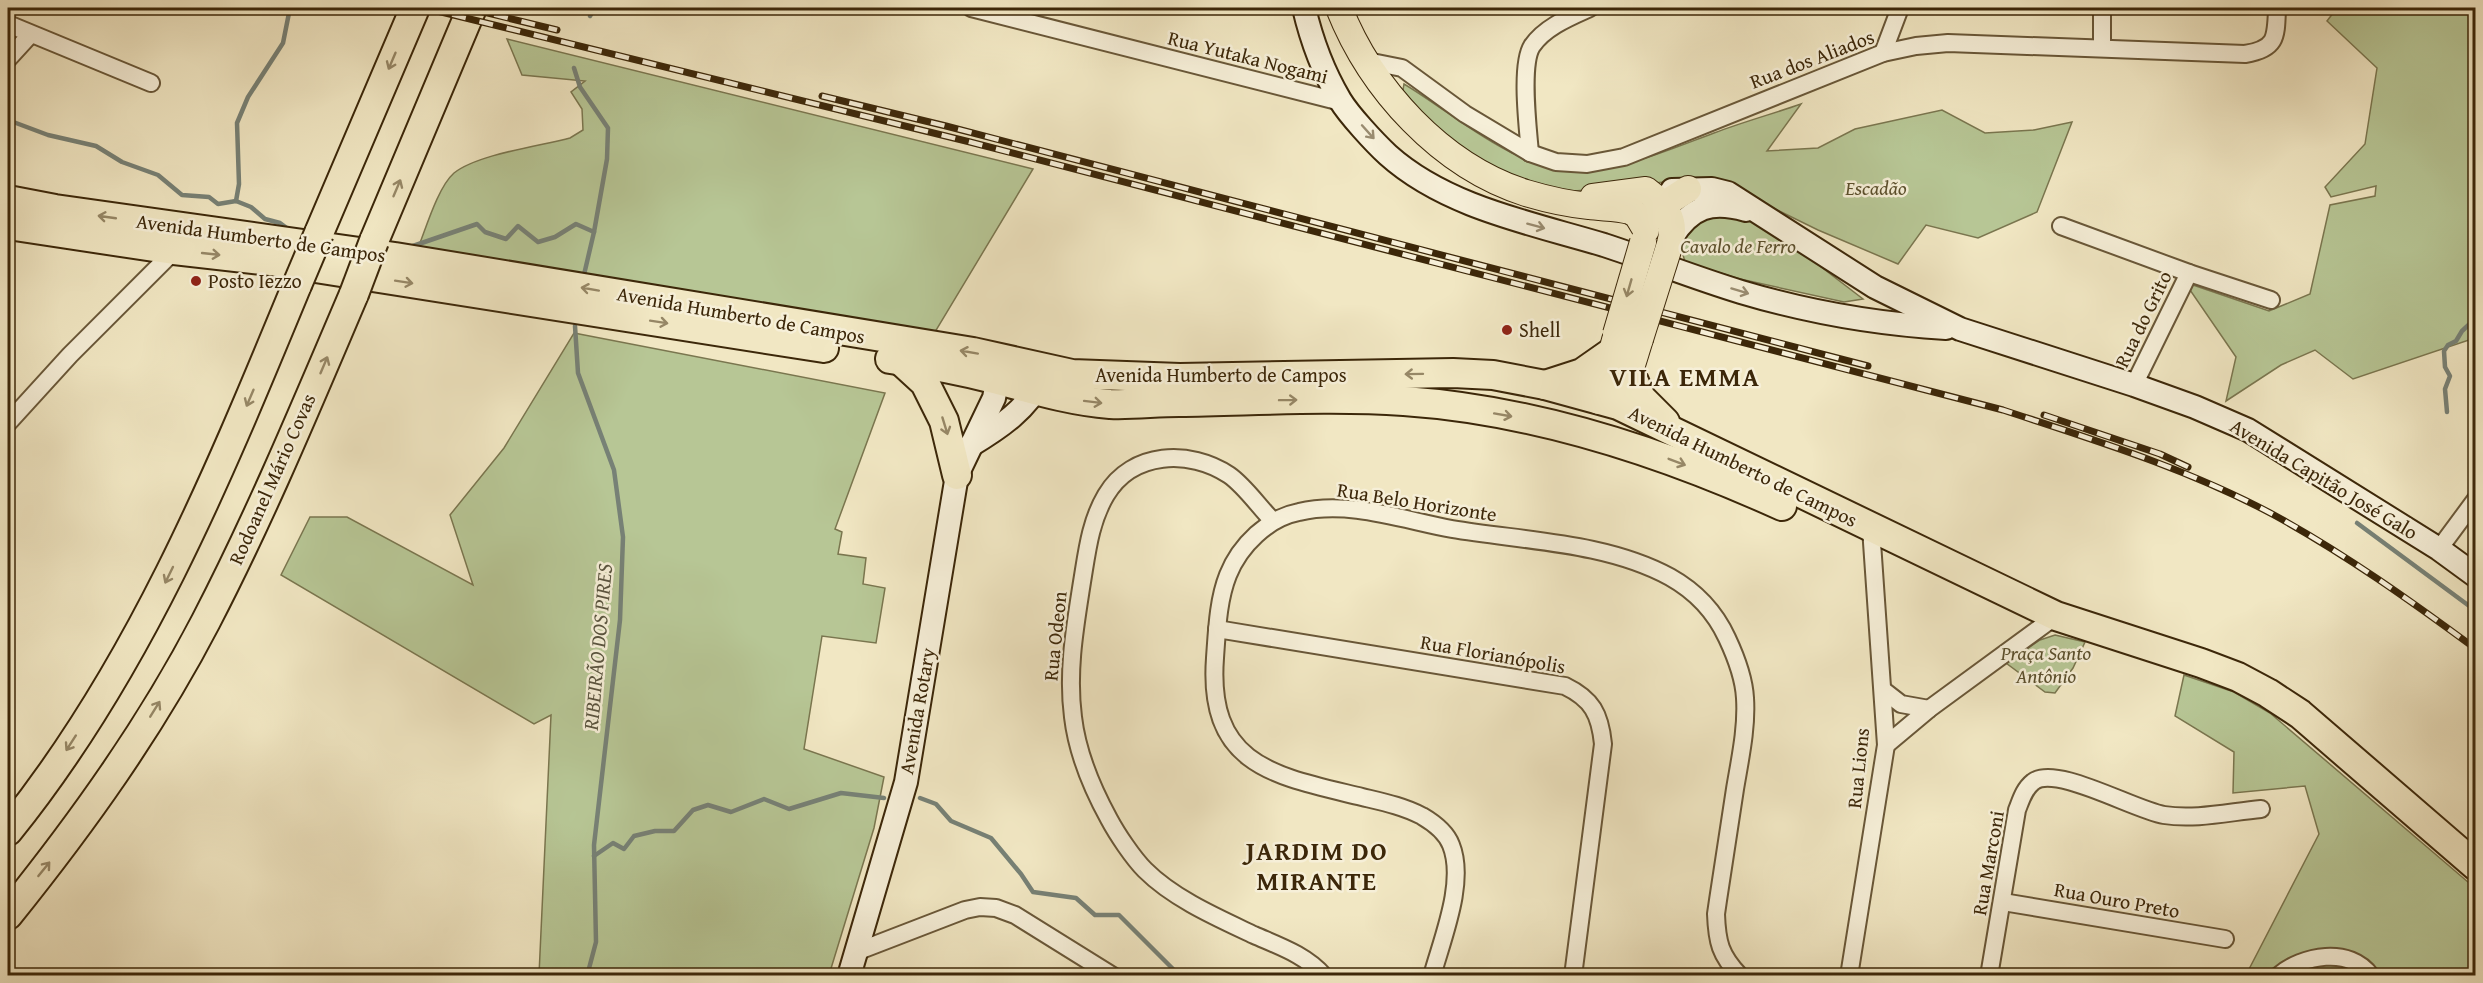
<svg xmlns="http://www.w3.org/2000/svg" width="2483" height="983" font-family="'Gentium Book Plus',serif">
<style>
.green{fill:#b7c695;stroke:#7a764f;stroke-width:1.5}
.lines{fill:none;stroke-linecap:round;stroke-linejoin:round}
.stream{stroke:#778176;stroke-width:4.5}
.street-casing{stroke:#695738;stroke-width:20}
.secondary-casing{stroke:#3c2709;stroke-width:26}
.primary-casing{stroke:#3c2709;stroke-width:28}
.highway-casing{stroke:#3c2709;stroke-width:32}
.street{stroke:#f6efd8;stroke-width:16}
.secondary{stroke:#f6efd8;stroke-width:22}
.primary{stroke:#f1e7c3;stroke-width:26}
.highway{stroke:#f1e7c3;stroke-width:28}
.rail-casing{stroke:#3c2709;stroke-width:7}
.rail{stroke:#f6efd8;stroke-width:4.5;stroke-dasharray:14;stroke-linecap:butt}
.primary-bridge-casing{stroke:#3c2709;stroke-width:28;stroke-linecap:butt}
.highway-bridge-casing{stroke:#3c2709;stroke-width:32;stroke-linecap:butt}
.primary-bridge{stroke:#f1e7c3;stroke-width:26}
.highway-bridge{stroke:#f1e7c3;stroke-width:28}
.oneway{stroke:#968766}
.oneway2{stroke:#998b70}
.poi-dot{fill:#8f2418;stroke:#f6efd8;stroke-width:2}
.labels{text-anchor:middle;stroke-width:5;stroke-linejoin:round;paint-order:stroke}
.street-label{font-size:20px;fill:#3c2709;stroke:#f6efd8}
.park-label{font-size:20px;font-style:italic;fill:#5b4f2c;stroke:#f6efd8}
.poi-label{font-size:20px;fill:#3c2709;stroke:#f6efd8;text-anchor:start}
.water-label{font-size:21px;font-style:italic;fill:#5a543f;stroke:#f6efd8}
.district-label{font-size:26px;font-weight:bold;letter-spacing:1.5px;fill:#3c2709;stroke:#f6efd8}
</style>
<rect width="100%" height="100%" fill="#f1e7c3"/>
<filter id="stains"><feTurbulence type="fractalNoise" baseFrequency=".00333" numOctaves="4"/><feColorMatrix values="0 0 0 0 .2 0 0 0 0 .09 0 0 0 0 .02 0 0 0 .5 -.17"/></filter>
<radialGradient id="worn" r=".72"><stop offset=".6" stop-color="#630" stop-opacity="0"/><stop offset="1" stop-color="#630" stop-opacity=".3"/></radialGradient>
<g class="green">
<polygon points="2337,8 2475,8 2475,338 2353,379 2315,350 2281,365 2226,401 2236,357 2190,290 2193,285 2269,311 2310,294 2330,205 2375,196 2376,186 2331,197 2325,187 2365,144 2377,68 2327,21"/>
<path d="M507 39 1033 169 932 337 416 253C425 232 437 188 454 173 478 154 540 146 570 138L583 130 582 109 571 92 585 81 522 75Z"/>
<path d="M1404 84C1441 106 1473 134 1512 153 1586 188 1644 159 1714 133 1743 122 1772 114 1801 104L1767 151 1818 148 1855 129 1942 110 1985 133 2034 130 2072 122 2037 212 1978 238 1926 225 1898 264 1818 230 1718 181H1674L1565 192 1509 180 1462 152 1402 96Z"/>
<polygon points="1716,215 1746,216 1803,253 1863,299 1844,302 1740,279 1685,262 1680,244 1690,225"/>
<polygon points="574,333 885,393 835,529 842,532 838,554 866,558 863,584 885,588 876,643 822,636 804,749 884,777 874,828 829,975 539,975 551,715 534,724 281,575 310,517 347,517 473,585 450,515 504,448"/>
<polygon points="2055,635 2085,642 2073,668 2055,693 2045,692 2006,663 2040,640"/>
<polygon points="2184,675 2234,692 2270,713 2475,888 2475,975 2246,975 2319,834 2305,786 2233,793 2234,752 2175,716"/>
</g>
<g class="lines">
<g class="stream">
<polyline points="590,16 595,8"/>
<polyline points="574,68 580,87 608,128 607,159 594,232 583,279"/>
<polyline points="8,120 48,135 96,146 122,162 158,175 182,195 209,197 218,204 236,201 251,207 265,219 280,223 288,229"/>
<polyline points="236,201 239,184 237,123 248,97 283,43 290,8"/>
<polyline points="410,247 477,224 485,232 506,239 518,226 538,242 555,237 576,224 594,232"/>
<polyline points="575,326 578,373 614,470 623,537 620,620 594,845 596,942 587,976"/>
<polyline points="2447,412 2445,389 2450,376 2445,367 2444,351 2448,345 2456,341 2462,331 2476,318"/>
<polyline points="2357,523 2476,611"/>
<polyline points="920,798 936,804 951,821 991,838 1021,874 1033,892 1076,898 1095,915 1119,915 1180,976"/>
<polyline points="594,856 613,843 624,849 634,836 655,831 674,831 693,810 708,805 731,812 764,799 789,809 841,793 884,798"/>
</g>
<defs>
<g id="street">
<polyline points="971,8 1341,102"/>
<polyline points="8,24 151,83"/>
<polyline points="2102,48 2102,8"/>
<polyline points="1883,53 1900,8"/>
<polyline points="8,59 30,35"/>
<path d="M1367 61 1402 68 1465 114 1530 153 1556 162 1587 164 1624 157 1883 53 1916 46 1948 43 2245 54C2277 49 2276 37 2277 8"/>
<path d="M1530 153C1528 129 1520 65 1532 46 1545 27 1570 17 1590 8"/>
<polyline points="2061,226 2189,273 2271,300"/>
<polyline points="2134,385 2189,273"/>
<polyline points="8,423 70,355 177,248"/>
<path d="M1273 521C1259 507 1245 486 1229 475 1190 449 1132 451 1106 495 1090 522 1087 552 1082 582 1075 627 1067 671 1073 717 1077 751 1092 788 1109 819 1117 834 1133 858 1145 870 1174 899 1218 918 1254 935 1279 946 1306 955 1324 976"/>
<polyline points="2439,549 2476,499"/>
<path d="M1217 629 1565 686C1592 699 1600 714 1603 744L1573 976"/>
<polyline points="1883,690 1901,704 1929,709"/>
<polyline points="1886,745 1929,709 2056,616"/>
<polyline points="2003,902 2225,939"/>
<polyline points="856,952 965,910 980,907 996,908 1015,915 1113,976"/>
<path d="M1432 976C1442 939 1466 882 1451 845 1446 832 1434 823 1422 816 1403 806 1383 802 1362 797 1276 776 1207 767 1215 658 1217 630 1218 600 1228 575 1240 545 1268 518 1299 512 1349 500 1403 520 1452 529 1523 541 1606 542 1670 577 1695 591 1715 612 1727 638 1735 655 1744 679 1745 698 1747 728 1740 759 1735 789 1729 830 1722 872 1716 914 1717 942 1720 955 1740 976"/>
<polyline points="1849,976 1886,745 1871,528"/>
<path d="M1989 976 2017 810C2021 800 2024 789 2033 782 2055 764 2134 810 2164 815 2195 820 2229 812 2261 809"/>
<path d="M2278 976C2302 955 2350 946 2371 976"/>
</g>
<g id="secondary">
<path d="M1304 8C1311 38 1324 73 1340 100 1349 115 1375 143 1388 155 1446 207 1531 223 1604 245 1650 260 1695 278 1741 292 1808 312 1876 324 1946 328"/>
<polyline points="1672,190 1712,189 1728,193 1875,287 1960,329 2134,385 2195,407 2248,430 2439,549 2476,576"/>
<path d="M1672 237C1691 207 1711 200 1746 210"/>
<path d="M971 445C1001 427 1027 409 1043 378"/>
<polyline points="849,976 906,782 957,475 994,398 1000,366"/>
</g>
<g id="primary">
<path d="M1339 8C1371 89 1441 166 1526 193 1546 199 1568 204 1589 206 1602 208 1616 207 1630 211L1637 215 1646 230"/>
<path d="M1593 197 1646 190C1665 204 1677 220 1670 244"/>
<polyline points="1653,217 1663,205 1688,189"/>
<polyline points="1624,391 1640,339"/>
<polyline points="1599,401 1615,340"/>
</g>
<g id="highway">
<polyline points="8,200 55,209 395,257 973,352 1072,374 1180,378 1453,373 1493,375 1545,385 1618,405 2056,616 2201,663 2238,677 2268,693 2300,714 2476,866"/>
<polyline points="8,225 174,250 271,261 824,348"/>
<polyline points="319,233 415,8"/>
<polyline points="374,241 472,8"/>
<path d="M890 359C926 364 963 371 998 380 1035 390 1071 401 1110 404 1133 405 1156 402 1179 402 1254 401 1329 396 1404 401 1536 410 1663 452 1782 506"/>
<polyline points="901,361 925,383 944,421 957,475"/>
<polyline points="1630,372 1641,398 1665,422"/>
<polyline points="1545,385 1582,373 1612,352"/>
<path d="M8 831C139 669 218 476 297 285"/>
<path d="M8 915C82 823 151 727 206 621 261 515 307 404 354 294"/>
</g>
</defs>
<use href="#street" class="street-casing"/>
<use href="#secondary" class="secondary-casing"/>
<use href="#primary" class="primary-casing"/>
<use href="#highway" class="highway-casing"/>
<use href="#street" class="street"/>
<use href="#secondary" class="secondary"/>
<use href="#primary" class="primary"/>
<use href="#highway" class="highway"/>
<defs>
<g id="rail">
<path d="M425 8 970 142 2003 410C2094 440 2189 469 2274 515 2345 554 2411 601 2476 649"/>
<polyline points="467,8 557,30"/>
<polyline points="822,96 946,126 1868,366"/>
<polyline points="2044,415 2160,454 2188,467"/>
</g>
</defs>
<use href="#rail" class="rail-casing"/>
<use href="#rail" class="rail"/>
<defs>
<g id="primary-bridge">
<polyline points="1616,334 1643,242"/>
<polyline points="1640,339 1670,244"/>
</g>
<g id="highway-bridge">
<polyline points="297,285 319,233"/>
<polyline points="354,294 374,241"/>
</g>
</defs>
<use href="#primary-bridge" class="primary-bridge-casing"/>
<use href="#highway-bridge" class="highway-bridge-casing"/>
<use href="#primary-bridge" class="primary-bridge"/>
<use href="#highway-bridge" class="highway-bridge"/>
</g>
<defs><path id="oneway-shaft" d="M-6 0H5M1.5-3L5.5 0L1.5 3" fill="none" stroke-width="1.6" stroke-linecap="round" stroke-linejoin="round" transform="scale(1.5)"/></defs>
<g class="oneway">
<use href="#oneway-shaft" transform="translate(392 61) rotate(113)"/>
<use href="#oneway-shaft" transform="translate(397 188) rotate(-67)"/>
<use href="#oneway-shaft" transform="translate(107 217) rotate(-172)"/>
<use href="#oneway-shaft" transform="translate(211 254) rotate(6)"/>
<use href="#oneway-shaft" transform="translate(404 282) rotate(9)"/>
<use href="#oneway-shaft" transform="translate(1629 288) rotate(106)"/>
<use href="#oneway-shaft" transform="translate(590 289) rotate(-170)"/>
<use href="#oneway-shaft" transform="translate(659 322) rotate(9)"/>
<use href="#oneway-shaft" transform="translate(969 352) rotate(-170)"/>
<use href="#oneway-shaft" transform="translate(324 365) rotate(-67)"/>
<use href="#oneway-shaft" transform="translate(1414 374) rotate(179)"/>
<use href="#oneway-shaft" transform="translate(250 398) rotate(113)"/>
<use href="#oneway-shaft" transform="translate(1288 400) rotate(-1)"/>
<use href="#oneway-shaft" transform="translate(1093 402) rotate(7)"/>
<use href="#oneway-shaft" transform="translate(1503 415) rotate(10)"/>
<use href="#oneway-shaft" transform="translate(945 426) rotate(73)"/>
<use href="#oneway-shaft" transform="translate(1677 462) rotate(21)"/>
<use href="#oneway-shaft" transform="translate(169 575) rotate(116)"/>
<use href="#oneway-shaft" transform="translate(155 709) rotate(-58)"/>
<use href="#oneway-shaft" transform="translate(71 743) rotate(123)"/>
<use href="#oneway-shaft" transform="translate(44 869) rotate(-51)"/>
</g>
<g class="oneway2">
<use href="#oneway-shaft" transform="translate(1368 132) rotate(48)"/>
<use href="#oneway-shaft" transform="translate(1536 226) rotate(15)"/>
<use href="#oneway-shaft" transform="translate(1740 291) rotate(17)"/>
</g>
<g class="poi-dot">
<circle cx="196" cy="281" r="6"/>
<circle cx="1507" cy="330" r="6"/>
</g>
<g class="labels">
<g class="street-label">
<text transform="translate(1248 57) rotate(14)" y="7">Rua Yutaka Nogami</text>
<text transform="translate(1812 59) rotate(-21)" y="7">Rua dos Aliados</text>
<text transform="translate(261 238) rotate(8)" y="7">Avenida Humberto de Campos</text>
<text transform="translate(741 315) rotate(10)" y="7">Avenida Humberto de Campos</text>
<text transform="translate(2143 319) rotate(-64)" y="7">Rua do Grito</text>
<text x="1221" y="382">Avenida Humberto de Campos</text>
<text transform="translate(1743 466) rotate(26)" y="7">Avenida Humberto de Campos</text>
<text transform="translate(272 479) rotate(-66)" y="7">Rodoanel Mário Covas</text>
<text transform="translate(2324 479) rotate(31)" y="7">Avenida Capitão José Galo</text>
<text transform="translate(1417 502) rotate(9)" y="7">Rua Belo Horizonte</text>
<text transform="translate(1055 636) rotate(-84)" y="7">Rua Odeon</text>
<text transform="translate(1493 654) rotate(10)" y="7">Rua Florianópolis</text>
<text transform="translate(917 711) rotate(-80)" y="7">Avenida Rotary</text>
<text transform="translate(1858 768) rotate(-84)" y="7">Rua Lions</text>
<text transform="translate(1988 863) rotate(-80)" y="7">Rua Marconi</text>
<text transform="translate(2117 900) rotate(10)" y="7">Rua Ouro Preto</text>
</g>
<g class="park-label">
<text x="1876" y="195">Escadão</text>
<text x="1738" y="253">Cavalo de Ferro</text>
<text x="2046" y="660">Praça Santo<tspan x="2046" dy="23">Antônio</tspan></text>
</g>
<g class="poi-label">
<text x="208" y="288">Posto Iezzo</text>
<text x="1519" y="337">Shell</text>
</g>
<g class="water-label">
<text transform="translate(598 647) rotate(-85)" y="7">RIBEIRÃO DOS PIRES</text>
</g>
<g class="district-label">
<text x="1685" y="386">VILA EMMA</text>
<text x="1317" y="860">JARDIM DO<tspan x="1317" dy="30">MIRANTE</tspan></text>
</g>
</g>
<rect width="2483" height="983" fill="none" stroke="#f1e7c3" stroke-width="30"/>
<rect x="9" y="9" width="2465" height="965" fill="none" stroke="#3c2709" stroke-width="3"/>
<rect x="15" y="15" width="2453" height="953" fill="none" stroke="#3c2709" stroke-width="1.5"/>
<rect width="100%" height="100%" filter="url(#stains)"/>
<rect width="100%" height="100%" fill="url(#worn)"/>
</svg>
